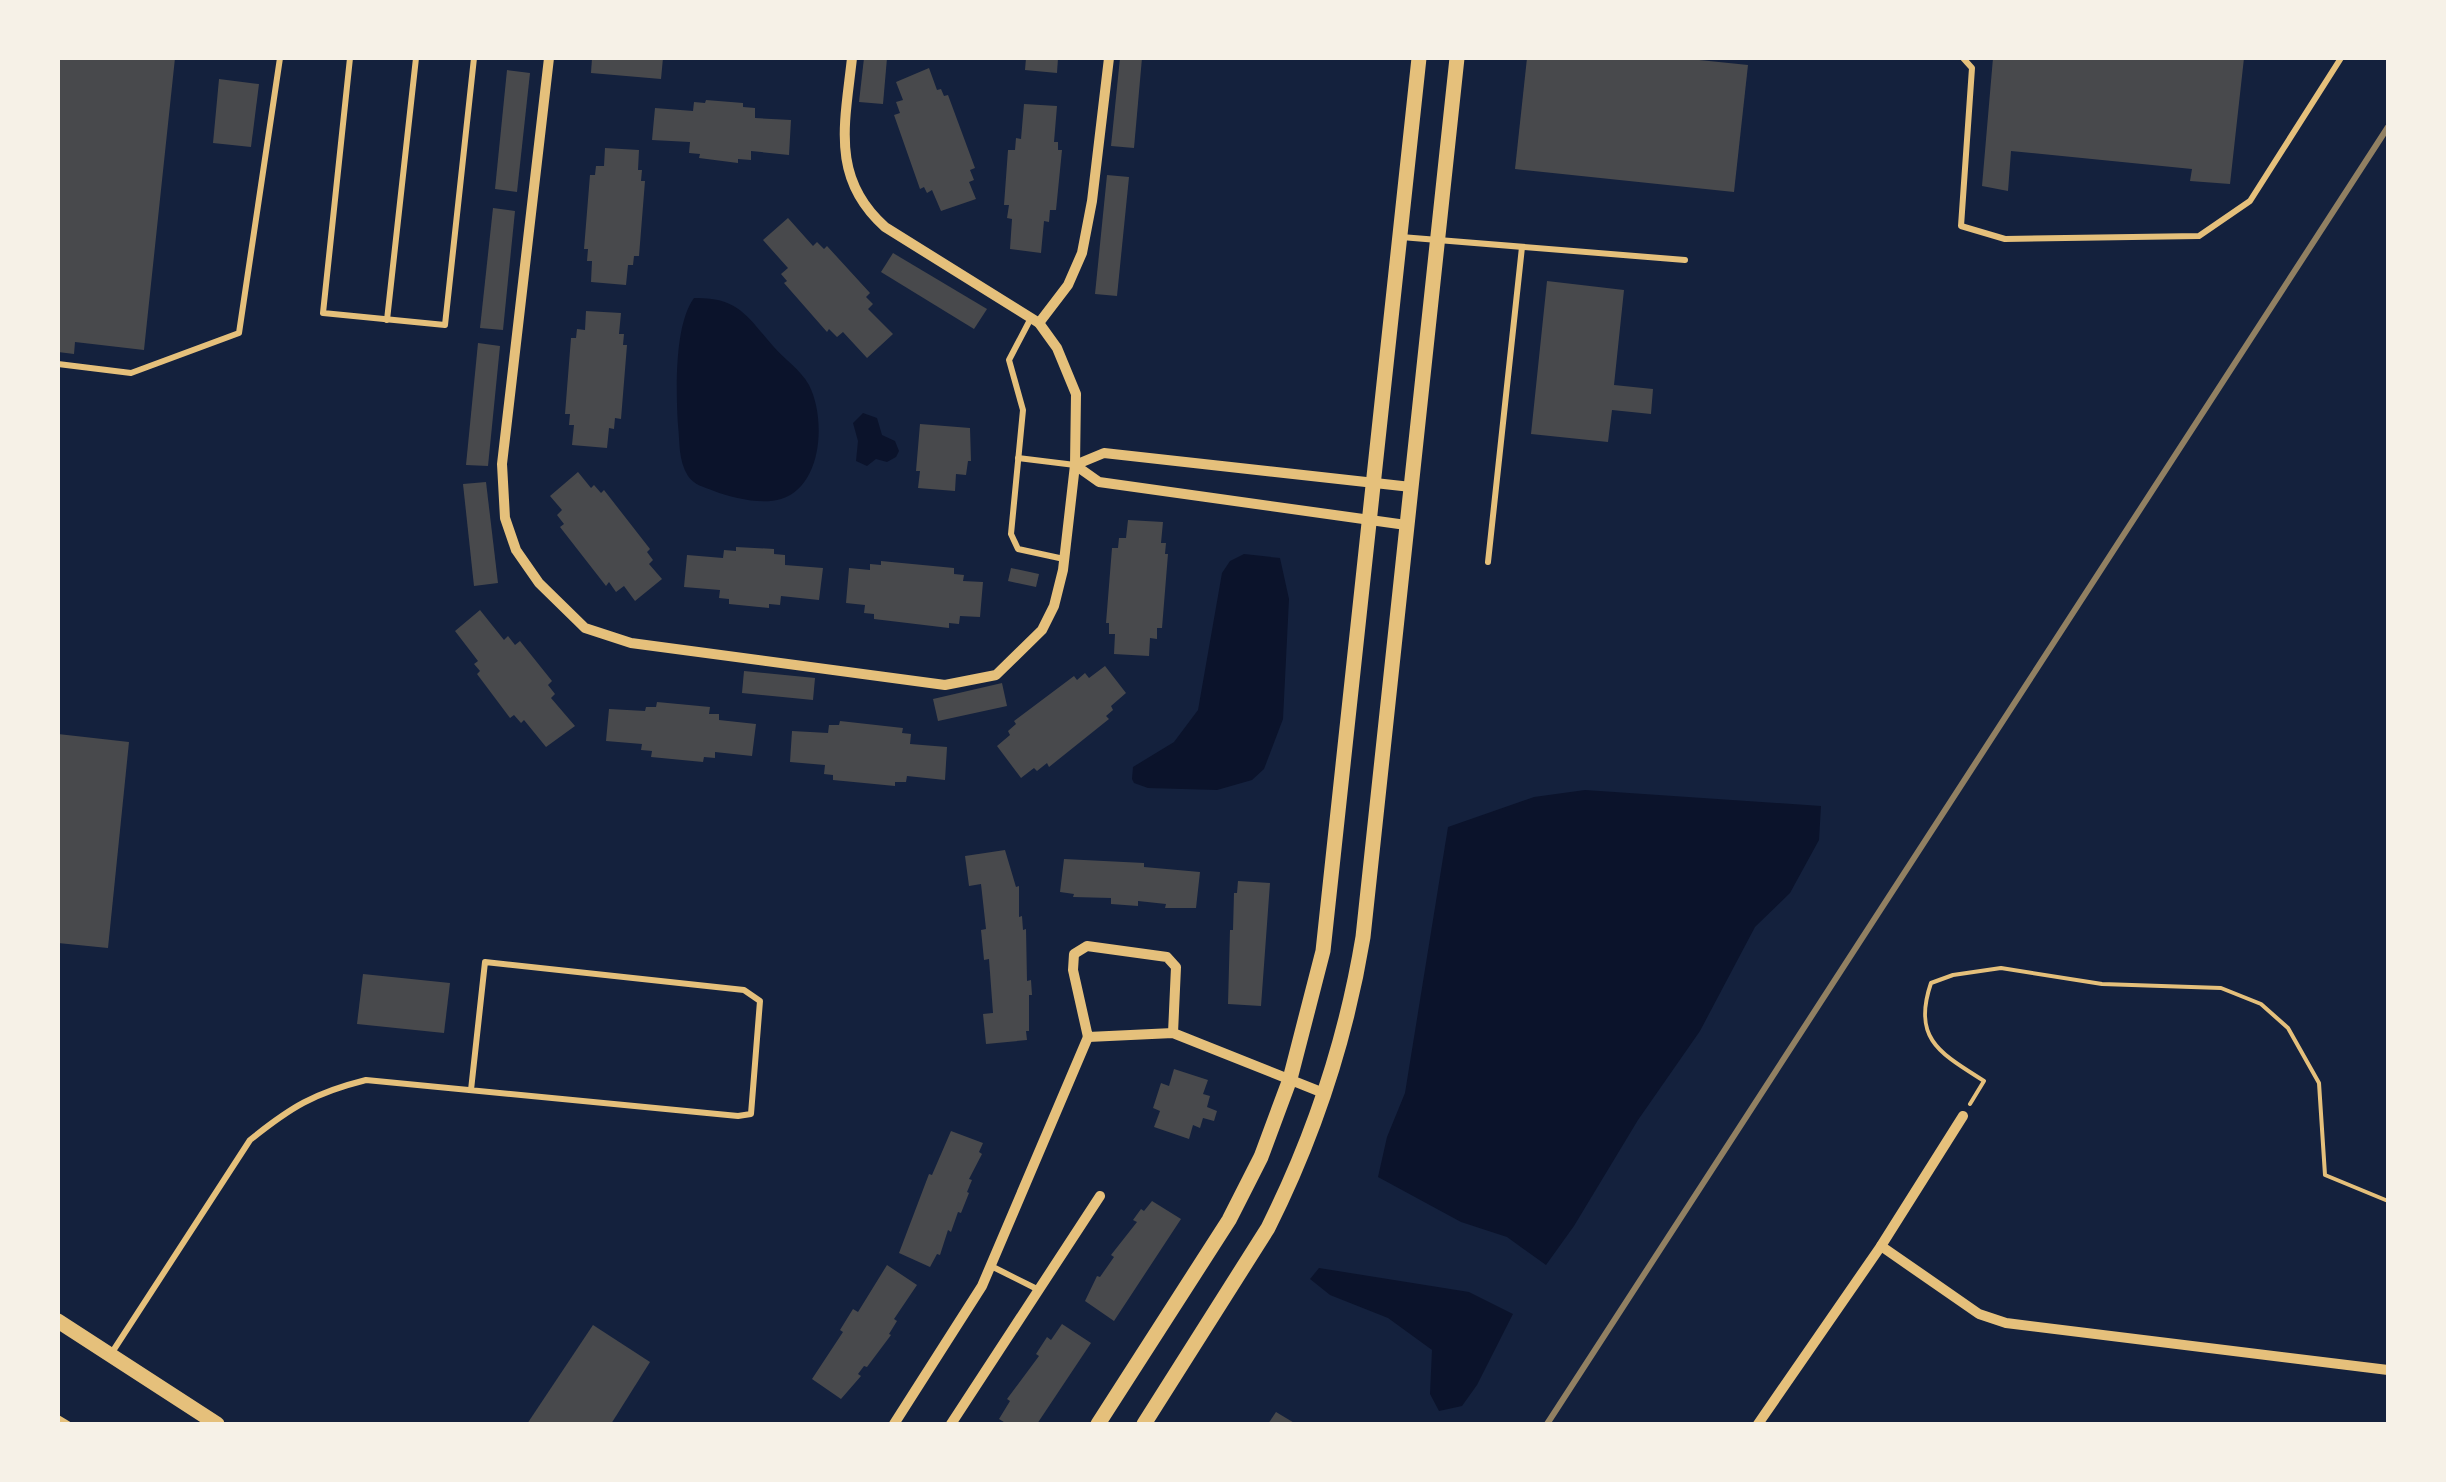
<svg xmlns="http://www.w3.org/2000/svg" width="2446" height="1482" font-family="Commissioner,sans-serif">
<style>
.water{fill:#0b132b}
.building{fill:#48494c}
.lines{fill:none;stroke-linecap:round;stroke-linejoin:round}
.path{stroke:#e5c07b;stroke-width:4}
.service{stroke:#e5c07b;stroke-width:6}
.minor{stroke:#e5c07b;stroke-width:10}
.tertiary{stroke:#e5c07b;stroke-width:15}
.rail{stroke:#918062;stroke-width:6}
</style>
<rect width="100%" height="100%" fill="#14213d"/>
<g class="water">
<path d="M694 298C738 297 747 316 773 346 785 360 800 369 809 385 826 418 823 486 781 499 762 505 732 498 714 491 704 487 694 485 688 476 678 460 680 443 678 425 676 392 674 325 694 298Z"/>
<polygon points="863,413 877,418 882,435 895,441 899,451 896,457 887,462 876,459 867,466 856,461 858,441 853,423"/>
<polygon points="1244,554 1280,558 1289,599 1283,719 1264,769 1252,780 1217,790 1148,788 1134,783 1132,779 1133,767 1174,742 1198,710 1222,573 1230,561"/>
<polygon points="1585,790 1821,806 1819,840 1790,893 1755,927 1700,1031 1638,1120 1574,1226 1546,1265 1507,1237 1461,1222 1378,1177 1387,1137 1405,1093 1448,827 1534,797"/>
<polygon points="1319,1268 1469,1292 1513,1314 1477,1385 1462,1406 1439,1411 1430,1394 1432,1350 1388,1318 1330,1295 1310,1279"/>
</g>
<g class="building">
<polygon points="58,58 175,58 144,350 75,342 74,354 58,352"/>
<polygon points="592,58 663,58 661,79 591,73"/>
<polygon points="864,58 887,58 883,104 859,102"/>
<polygon points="1026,58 1058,58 1057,73 1025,70"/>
<polygon points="1120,58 1142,58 1134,148 1111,146"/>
<polygon points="1527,58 1680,58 1748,65 1734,192 1515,169"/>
<polygon points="1993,58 2244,58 2230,184 2190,181 2192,169 2011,151 2008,191 1982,186"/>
<polygon points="929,68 937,90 941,89 944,96 948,95 975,168 970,170 974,180 969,182 976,199 941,211 932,190 927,193 924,187 920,189 894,115 900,113 896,102 903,100 896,82"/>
<polygon points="507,70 530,73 517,192 495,189"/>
<polygon points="219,79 259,84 251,147 213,143"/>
<polygon points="706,100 743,103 743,107 755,108 755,118 791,120 789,155 751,151 751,160 738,159 738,163 699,158 700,154 689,153 690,142 652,140 655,108 693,111 694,102 705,103"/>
<polygon points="1024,104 1057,106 1054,142 1058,142 1058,150 1062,150 1056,210 1050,210 1049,222 1044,221 1041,253 1010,249 1012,219 1007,218 1009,205 1004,205 1008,150 1015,150 1016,138 1021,139"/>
<polygon points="605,148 639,150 638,170 642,170 641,181 645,181 639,256 634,256 633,265 628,265 626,285 591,282 592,261 587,261 588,249 584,249 590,175 595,175 596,166 604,166"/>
<polygon points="1107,175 1129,177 1117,296 1095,294"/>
<polygon points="493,208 515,211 503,330 480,328"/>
<polygon points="788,218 813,246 817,242 824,249 827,246 870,293 866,297 873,304 868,309 893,334 867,358 843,332 837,337 829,329 827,332 784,283 787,281 781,274 788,268 763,240"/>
<polygon points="893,253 987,309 974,329 881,272"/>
<polygon points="1547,281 1624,290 1614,385 1653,389 1651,414 1612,410 1608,442 1531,434"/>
<polygon points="586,311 621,313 619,334 624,334 623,345 627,345 621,419 615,418 614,429 609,428 607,448 572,445 574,425 569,425 570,414 565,414 571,338 576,338 577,329 585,330"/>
<polygon points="478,343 500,346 488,466 466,465"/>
<polygon points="920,424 970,428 971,461 968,461 966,475 956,474 955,491 918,488 920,471 916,471"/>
<polygon points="578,472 591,488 594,485 601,493 604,490 650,549 647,552 653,560 649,564 662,579 635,601 624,586 616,592 609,582 606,586 560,527 564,524 557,515 562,510 550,496"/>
<polygon points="486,482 498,583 474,586 463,484"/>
<polygon points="1128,520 1163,522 1161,543 1166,543 1165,554 1168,554 1162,628 1157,628 1157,639 1150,638 1149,656 1114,654 1115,634 1109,634 1109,623 1106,623 1112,548 1118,548 1119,538 1126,538"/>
<polygon points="736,547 774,549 774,554 785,555 785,565 823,568 819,600 781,596 780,605 769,604 769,608 729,604 729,599 719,598 720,590 684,587 687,555 723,558 724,550 736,551"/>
<polygon points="881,561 954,568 954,574 964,575 963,581 983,582 980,617 960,616 959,624 949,623 949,628 874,619 874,614 864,613 865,605 846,603 849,568 870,570 870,564 881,565"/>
<polygon points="1011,568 1039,574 1036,587 1008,581"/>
<polygon points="480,610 504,640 508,636 515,645 520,641 552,681 548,685 555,694 551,698 575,726 546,747 524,720 521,723 514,715 510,718 477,674 480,671 474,664 478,661 455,631"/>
<polygon points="1105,666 1126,693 1111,706 1113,710 1106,716 1109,719 1049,767 1047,763 1037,771 1034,768 1021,778 997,746 1010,735 1008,731 1016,724 1014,721 1074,676 1077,680 1085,673 1089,678"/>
<polygon points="744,671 815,678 813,700 742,693"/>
<polygon points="1002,683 1007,706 938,721 933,699"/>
<polygon points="657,702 710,707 709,714 719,714 719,720 756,724 752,756 715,752 715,758 704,757 703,762 651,757 652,751 641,750 642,744 606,741 609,709 645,711 646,707 656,707"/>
<polygon points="840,721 903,728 902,733 911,734 910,744 947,747 945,780 907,776 906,782 895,782 895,786 833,780 833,775 824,774 825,765 790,762 792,731 828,733 829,725 839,725"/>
<polygon points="58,734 129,742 108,948 58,943"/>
<polygon points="1005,850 1016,887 1019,886 1019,917 1022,916 1023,930 1026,929 1027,981 1031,980 1032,995 1029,995 1029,1031 1026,1031 1027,1040 986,1044 983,1014 993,1013 989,959 984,960 981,930 986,929 981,884 969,886 965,856"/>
<polygon points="1064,859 1144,863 1144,867 1200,872 1196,908 1165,908 1166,904 1138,901 1138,906 1111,904 1111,898 1073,897 1074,894 1060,892"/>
<polygon points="1238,881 1270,883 1261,1006 1228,1004 1230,930 1233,930 1234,893 1237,893"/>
<polygon points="363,974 450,983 444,1033 357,1024"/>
<polygon points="1174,1069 1208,1080 1203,1094 1210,1096 1207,1107 1217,1111 1214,1121 1203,1118 1200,1128 1193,1125 1189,1139 1154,1127 1160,1111 1153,1108 1161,1083 1169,1086"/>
<polygon points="951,1131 983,1143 979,1152 982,1154 969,1179 972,1180 967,1192 969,1193 961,1213 958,1212 951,1232 948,1230 940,1255 937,1254 930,1267 899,1253 929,1174 932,1175"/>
<polygon points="1152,1201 1181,1219 1114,1321 1085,1301 1097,1276 1100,1277 1114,1257 1111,1255 1137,1222 1133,1220 1141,1209 1144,1211"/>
<polygon points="887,1265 917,1285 894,1319 897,1321 889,1334 891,1335 867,1367 864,1366 858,1374 861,1376 841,1399 812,1379 843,1332 840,1330 853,1309 858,1312"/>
<polygon points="1062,1324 1091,1343 1037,1424 1007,1424 999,1419 1010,1401 1007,1399 1039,1356 1036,1354 1047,1337 1051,1340"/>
<polygon points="593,1325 650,1362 611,1424 527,1424"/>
<polygon points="1276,1412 1296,1424 1268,1424"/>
</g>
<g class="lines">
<path class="path" d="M1970 1104 1984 1081C1940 1053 1912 1039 1931 983L1953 975 2001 968 2102 984 2221 988 2261 1004 2288 1028 2319 1083 2325 1175 2388 1201"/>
<g class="service">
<polyline points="350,58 323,313 445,325 474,58"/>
<polyline points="1963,58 1972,68 1961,226 2005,239 2199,236 2250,201 2341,58"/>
<polyline points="1401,237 1685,260"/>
<polyline points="1031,318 1009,360 1023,410 1011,534 1018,549 1064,559"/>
<polyline points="387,320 416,58"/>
<polyline points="58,364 131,373 239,333 280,58"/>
<polyline points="1018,458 1075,465"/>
<polyline points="1488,562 1522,247"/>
<polyline points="991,1266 1039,1290"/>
<path d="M111 1354 250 1140C291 1107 314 1093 366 1080L738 1116 751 1114 760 1001 744 990 485 962 471 1090"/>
<polyline points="58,1418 68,1424"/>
</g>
<g class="minor">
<path d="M549 58 502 464 505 518 516 550 539 583 585 628 631 643 945 685 996 675 1042 630 1054 606 1063 570 1075 465 1076 394 1057 348 1039 323 885 227C830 178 845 123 852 58"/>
<polyline points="1039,323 1068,285 1082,253 1092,201 1109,58"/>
<polyline points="1075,465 1104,453 1411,487"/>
<polyline points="1075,465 1099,482 1406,525"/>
<polyline points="1173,1033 1176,967 1167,957 1087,946 1074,954 1073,970 1088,1037 1173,1033 1326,1094"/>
<polyline points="1881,1246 1979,1314 2006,1323 2388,1370"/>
<polyline points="894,1424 982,1286 1088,1037"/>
<polyline points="951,1424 1100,1196"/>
<polyline points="1758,1424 1881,1246 1963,1116"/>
</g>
<g class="tertiary">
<polyline points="58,1321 217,1424"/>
<polyline points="1098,1424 1229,1220 1261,1157 1290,1079 1323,951 1419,58"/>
<path d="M1144 1424 1268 1228C1315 1134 1346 1040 1363 937L1457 58"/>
</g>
<polyline class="rail" points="1547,1424 2388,127"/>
</g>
<rect width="2446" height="1482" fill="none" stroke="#f6f1e7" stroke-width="120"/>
</svg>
